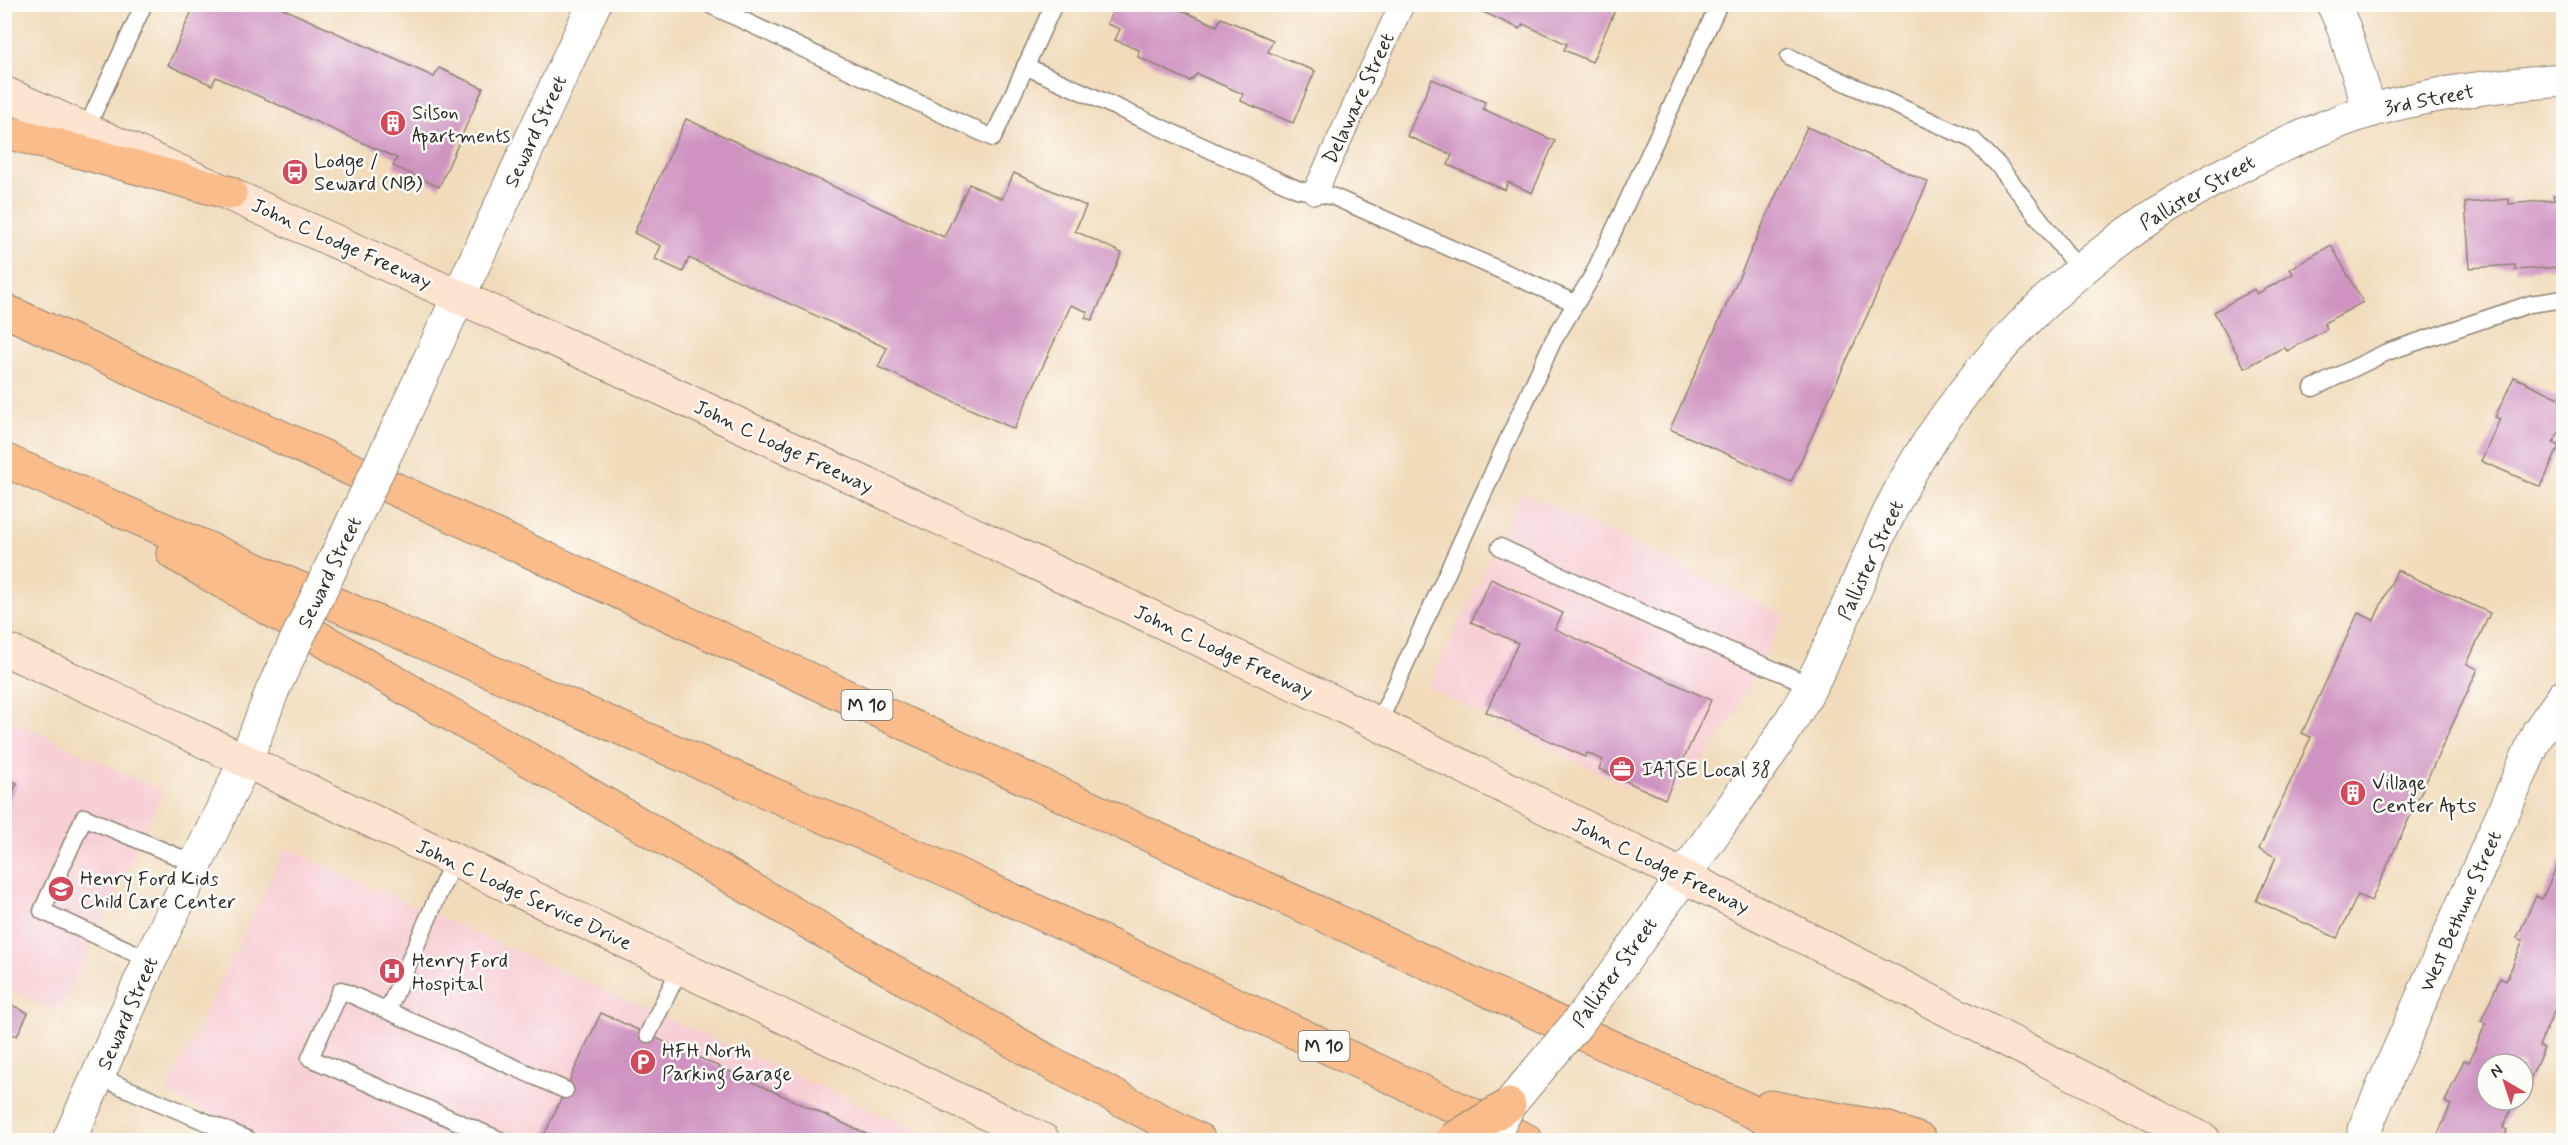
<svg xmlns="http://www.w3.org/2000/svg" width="2568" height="1145" font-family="Mynerve,sans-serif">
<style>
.built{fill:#f7cfd4}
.building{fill:#cf93c1}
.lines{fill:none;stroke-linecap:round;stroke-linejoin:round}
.service-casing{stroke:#8e8373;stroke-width:19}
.pedestrian-casing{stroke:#8e8373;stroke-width:26}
.minor-casing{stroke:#8e8373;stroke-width:35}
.tertiary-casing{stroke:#8e8373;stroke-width:35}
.secondary-casing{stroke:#8e8373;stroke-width:35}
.motorway-casing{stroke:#8e8373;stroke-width:35}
.service{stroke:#fff;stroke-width:16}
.pedestrian{stroke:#fff;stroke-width:24}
.minor{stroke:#fff;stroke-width:33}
.tertiary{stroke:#fff;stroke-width:33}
.secondary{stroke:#fde4d0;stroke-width:33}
.motorway{stroke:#f9bc8a;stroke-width:33}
.minor-bridge-casing{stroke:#8e8373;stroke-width:35;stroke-linecap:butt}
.tertiary-bridge-casing{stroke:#8e8373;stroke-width:35;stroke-linecap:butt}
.motorway-bridge-casing{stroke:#8e8373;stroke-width:35;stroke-linecap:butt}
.minor-bridge{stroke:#fff;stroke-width:33}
.tertiary-bridge{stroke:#fff;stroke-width:33}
.motorway-bridge{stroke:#f9bc8a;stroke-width:33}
.labels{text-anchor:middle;stroke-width:5;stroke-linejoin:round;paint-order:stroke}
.shield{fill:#fdfcf7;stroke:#6a6a68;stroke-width:1.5}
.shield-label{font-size:18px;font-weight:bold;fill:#2b2b2b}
.street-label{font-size:20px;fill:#2b2b2b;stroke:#fdfcf7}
.poi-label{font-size:20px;fill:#2b2b2b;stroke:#fdfcf7;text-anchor:start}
</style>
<rect width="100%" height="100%" fill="#fdfcf7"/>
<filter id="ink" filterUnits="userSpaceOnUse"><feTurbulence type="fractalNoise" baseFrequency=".0167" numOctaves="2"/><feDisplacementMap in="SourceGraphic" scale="12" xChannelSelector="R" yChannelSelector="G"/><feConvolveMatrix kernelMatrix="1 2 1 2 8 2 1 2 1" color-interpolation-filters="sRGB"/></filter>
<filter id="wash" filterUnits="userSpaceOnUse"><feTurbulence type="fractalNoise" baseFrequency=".008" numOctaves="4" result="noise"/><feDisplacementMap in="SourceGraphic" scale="24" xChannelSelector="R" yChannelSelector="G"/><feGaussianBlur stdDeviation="1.35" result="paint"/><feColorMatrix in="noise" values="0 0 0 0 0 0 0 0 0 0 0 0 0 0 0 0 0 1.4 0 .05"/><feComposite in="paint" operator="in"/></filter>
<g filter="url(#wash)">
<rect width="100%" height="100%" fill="#f1dbbb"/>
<g class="built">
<polygon points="1521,492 1785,615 1734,715 1704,758 1663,804 1428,688"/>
<polygon points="5,717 163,791 60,1013 5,988"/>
<polygon points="285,848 940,1140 267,1140 166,1093"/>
</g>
<g id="blocks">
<g class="building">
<polygon points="195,4 273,4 434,77 439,68 483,88 439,187 393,166 397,158 216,77 212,85 168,65"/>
<polygon points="1116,4 1167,4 1217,26 1221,18 1273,40 1268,52 1315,71 1293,123 1241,101 1243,94 1197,74 1190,81 1138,57 1139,50 1115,40 1120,29 1107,24"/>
<polygon points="1466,4 1614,4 1617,6 1592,62 1564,50 1567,44 1523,24 1520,29"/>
<polygon points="1432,79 1485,102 1483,109 1555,141 1532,193 1508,182 1505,190 1448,165 1452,155 1407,136"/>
<polygon points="686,119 944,237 969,184 1002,199 1014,173 1086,206 1075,231 1122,253 1092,320 1085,318 1088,312 1071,305 1014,429 878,367 887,348 689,258 683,272 655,259 661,246 634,233"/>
<polygon points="1807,127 1928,182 1791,482 1670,429"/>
<polygon points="2553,195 2564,195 2564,261 2561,261 2561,267 2515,270 2515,265 2470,268 2465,203 2509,199 2509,204 2554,200"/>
<polygon points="2331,245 2363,302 2324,323 2327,329 2287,351 2284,347 2245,368 2214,312 2254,289 2257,294 2293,274 2290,269"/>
<polygon points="2514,377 2564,400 2564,421 2553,443 2559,446 2541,487 2481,461 2500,419 2495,417"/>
<polygon points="2397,570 2490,613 2467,664 2478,669 2371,901 2358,895 2337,938 2256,901 2276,857 2259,849 2311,737 2302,733 2358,613 2374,620"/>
<polygon points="1491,579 1563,613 1555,629 1711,700 1665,799 1599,769 1603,760 1587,753 1585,757 1486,712 1518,643 1471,622"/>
<polygon points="4,777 17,783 4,810"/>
<polygon points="2560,859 2564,861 2564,1006 2561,1012 2555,1009 2539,1046 2544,1048 2523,1095 2523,1064 2487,1064 2487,1100 2515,1100 2503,1128 2507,1130 2503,1140 2435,1140 2451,1105 2445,1102 2464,1060 2469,1062 2486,1023 2481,1021 2500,978 2506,981 2523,941 2517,938 2536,896 2542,899"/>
<polygon points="4,1001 28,1013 17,1036 4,1031"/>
<polygon points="601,1013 880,1140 542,1140"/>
</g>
</g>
</g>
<g filter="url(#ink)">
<use href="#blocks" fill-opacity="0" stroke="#8e8373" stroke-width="1.5"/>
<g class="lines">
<defs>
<g id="service">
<polyline points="708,4 993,138 1054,4"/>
<polyline points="1789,57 1973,140 1998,165 2080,271"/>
<polyline points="1025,66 1297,189 1334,197 1575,303"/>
<polyline points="86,129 144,4"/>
<polyline points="2313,388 2387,352 2530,304 2564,299"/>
<polyline points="1500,547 1657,620 1810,685"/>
<polyline points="1378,724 1553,341 1593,275 1719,4"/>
<polyline points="150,960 42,911 84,817 195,864"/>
<polyline points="388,1010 453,861"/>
<polyline points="648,1034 680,968"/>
<polyline points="99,1077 249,1140"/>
<polyline points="500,1140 310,1058 341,990 565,1090"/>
</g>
<polyline id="pedestrian" points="1315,192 1402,4"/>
<g id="minor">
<polyline points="403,417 594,4"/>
<polyline points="2364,1130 2539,731 2564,696"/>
<polyline points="69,1140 150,960 245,762 273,689"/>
</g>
<g id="tertiary">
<polyline points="2333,4 2344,28 2370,111"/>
<path d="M1619 968C1652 921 1685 874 1718 827 1746 788 1775 749 1799 707 1845 627 1871 537 1918 459 2007 315 2130 213 2284 145 2313 132 2342 119 2373 110 2436 92 2499 85 2564 80"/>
</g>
<g id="secondary">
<polyline points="4,93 611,365 1338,704 1741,905 2204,1140"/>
<polyline points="4,649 107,695 1043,1140"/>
</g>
<g id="motorway">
<polyline points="4,131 230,193"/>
<polyline points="4,310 1814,1140"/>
<polyline points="4,460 954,873 1526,1140"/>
<polyline points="173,553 1049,1062 1199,1140"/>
<polyline points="1770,1107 1886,1128 1920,1140"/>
</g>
</defs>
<use href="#service" class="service-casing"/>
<use href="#pedestrian" class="pedestrian-casing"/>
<use href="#minor" class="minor-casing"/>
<use href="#tertiary" class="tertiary-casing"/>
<use href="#secondary" class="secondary-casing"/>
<use href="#motorway" class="motorway-casing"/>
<use href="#service" class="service"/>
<use href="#pedestrian" class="pedestrian"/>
<use href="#minor" class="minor"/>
<use href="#tertiary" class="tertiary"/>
<use href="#secondary" class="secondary"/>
<use href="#motorway" class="motorway"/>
<defs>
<polyline id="minor-bridge" points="273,689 403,417"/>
<polyline id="tertiary-bridge" points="1491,1140 1509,1105 1576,1025 1619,968"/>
<polyline id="motorway-bridge" points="1452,1140 1509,1105"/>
</defs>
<use href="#minor-bridge" class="minor-bridge-casing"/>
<use href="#tertiary-bridge" class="tertiary-bridge-casing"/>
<use href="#motorway-bridge" class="motorway-bridge-casing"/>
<use href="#minor-bridge" class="minor-bridge"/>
<use href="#tertiary-bridge" class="tertiary-bridge"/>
<use href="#motorway-bridge" class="motorway-bridge"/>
</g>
</g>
<defs>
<symbol id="building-disc" viewBox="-11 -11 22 22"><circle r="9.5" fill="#d1495b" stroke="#fdfcf7"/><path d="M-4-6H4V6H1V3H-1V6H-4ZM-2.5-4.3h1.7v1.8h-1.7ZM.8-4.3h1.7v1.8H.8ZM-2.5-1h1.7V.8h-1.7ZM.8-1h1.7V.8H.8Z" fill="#fff"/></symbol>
<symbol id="bus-disc" viewBox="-11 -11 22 22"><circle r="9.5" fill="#d1495b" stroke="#fdfcf7"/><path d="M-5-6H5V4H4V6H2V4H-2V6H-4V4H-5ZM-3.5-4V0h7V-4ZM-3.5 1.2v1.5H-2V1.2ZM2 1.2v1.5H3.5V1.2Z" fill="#fff"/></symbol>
<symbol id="office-disc" viewBox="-11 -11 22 22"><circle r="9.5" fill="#d1495b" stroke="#fdfcf7"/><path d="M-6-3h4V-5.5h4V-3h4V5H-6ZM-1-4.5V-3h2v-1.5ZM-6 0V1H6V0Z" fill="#fff"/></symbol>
<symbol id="school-disc" viewBox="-11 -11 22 22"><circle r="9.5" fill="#d1495b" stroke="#fdfcf7"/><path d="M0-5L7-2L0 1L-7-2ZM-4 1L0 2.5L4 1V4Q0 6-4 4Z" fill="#fff"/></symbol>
<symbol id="hospital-disc" viewBox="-11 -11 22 22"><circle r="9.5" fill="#d1495b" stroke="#fdfcf7"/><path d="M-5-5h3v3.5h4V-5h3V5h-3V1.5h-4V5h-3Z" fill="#fff"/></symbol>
<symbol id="parking-disc" viewBox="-11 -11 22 22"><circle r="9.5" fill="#d1495b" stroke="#fdfcf7"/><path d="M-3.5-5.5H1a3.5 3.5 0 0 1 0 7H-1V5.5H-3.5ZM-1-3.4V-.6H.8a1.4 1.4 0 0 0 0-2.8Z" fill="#fff"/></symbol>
</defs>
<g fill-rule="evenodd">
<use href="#building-disc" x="378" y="108" width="30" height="30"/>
<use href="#bus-disc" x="280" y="157" width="30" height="30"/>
<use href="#office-disc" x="1607" y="754" width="30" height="30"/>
<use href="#building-disc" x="2338" y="778" width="30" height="30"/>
<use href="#school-disc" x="46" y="874" width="30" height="30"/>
<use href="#hospital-disc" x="377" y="956" width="30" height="30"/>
<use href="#parking-disc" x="628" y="1047" width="30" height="30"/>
</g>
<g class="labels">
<g class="shield">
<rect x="841.5" y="690" width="51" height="30" rx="4.5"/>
<rect x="1298.5" y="1031" width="51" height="30" rx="4.5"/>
</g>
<g class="shield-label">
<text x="867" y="711">M 10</text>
<text x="1324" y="1052">M 10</text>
</g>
<g class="street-label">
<text transform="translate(1358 98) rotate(-65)" y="7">Delaware Street</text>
<text transform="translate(2429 99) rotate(-11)" y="7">3rd Street</text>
<text transform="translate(535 131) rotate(-65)" y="7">Seward Street</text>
<text transform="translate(2197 192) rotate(-30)" y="7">Pallister Street</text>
<text transform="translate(342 243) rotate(24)" y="7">John C Lodge Freeway</text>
<text transform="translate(784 446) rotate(25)" y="7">John C Lodge Freeway</text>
<text transform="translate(1870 560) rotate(-65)" y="7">Pallister Street</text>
<text transform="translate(329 572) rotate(-64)" y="7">Seward Street</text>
<text transform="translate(1224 651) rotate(25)" y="7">John C Lodge Freeway</text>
<text transform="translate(1661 865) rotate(26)" y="7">John C Lodge Freeway</text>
<text transform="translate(524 894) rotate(25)" y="7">John C Lodge Service Drive</text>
<text transform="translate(2460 911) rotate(-66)" y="7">West Bethune Street</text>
<text transform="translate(1614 972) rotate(-54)" y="7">Pallister Street</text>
<text transform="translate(127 1013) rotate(-66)" y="7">Seward Street</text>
</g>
<g class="poi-label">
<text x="412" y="119">Silson<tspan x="412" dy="23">Apartments</tspan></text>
<text x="314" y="167">Lodge /<tspan x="314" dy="23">Seward (NB)</tspan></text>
<text x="1642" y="776">IATSE Local 38</text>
<text x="2372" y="789">Village<tspan x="2372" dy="23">Center Apts</tspan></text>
<text x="80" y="885">Henry Ford Kids<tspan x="80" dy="23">Child Care Center</tspan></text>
<text x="412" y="967">Henry Ford<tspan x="412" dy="23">Hospital</tspan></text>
<text x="662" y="1057">HFH North<tspan x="662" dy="23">Parking Garage</tspan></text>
</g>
</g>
<rect width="2568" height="1145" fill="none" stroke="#fdfcf7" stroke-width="24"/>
<g transform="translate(2505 1082) rotate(321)"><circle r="28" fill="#fdfcf7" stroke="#a9a8a5" stroke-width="1.5"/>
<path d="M0-4.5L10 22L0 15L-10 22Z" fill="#d1495b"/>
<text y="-9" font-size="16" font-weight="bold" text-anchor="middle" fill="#2b2b2b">N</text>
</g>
</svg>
